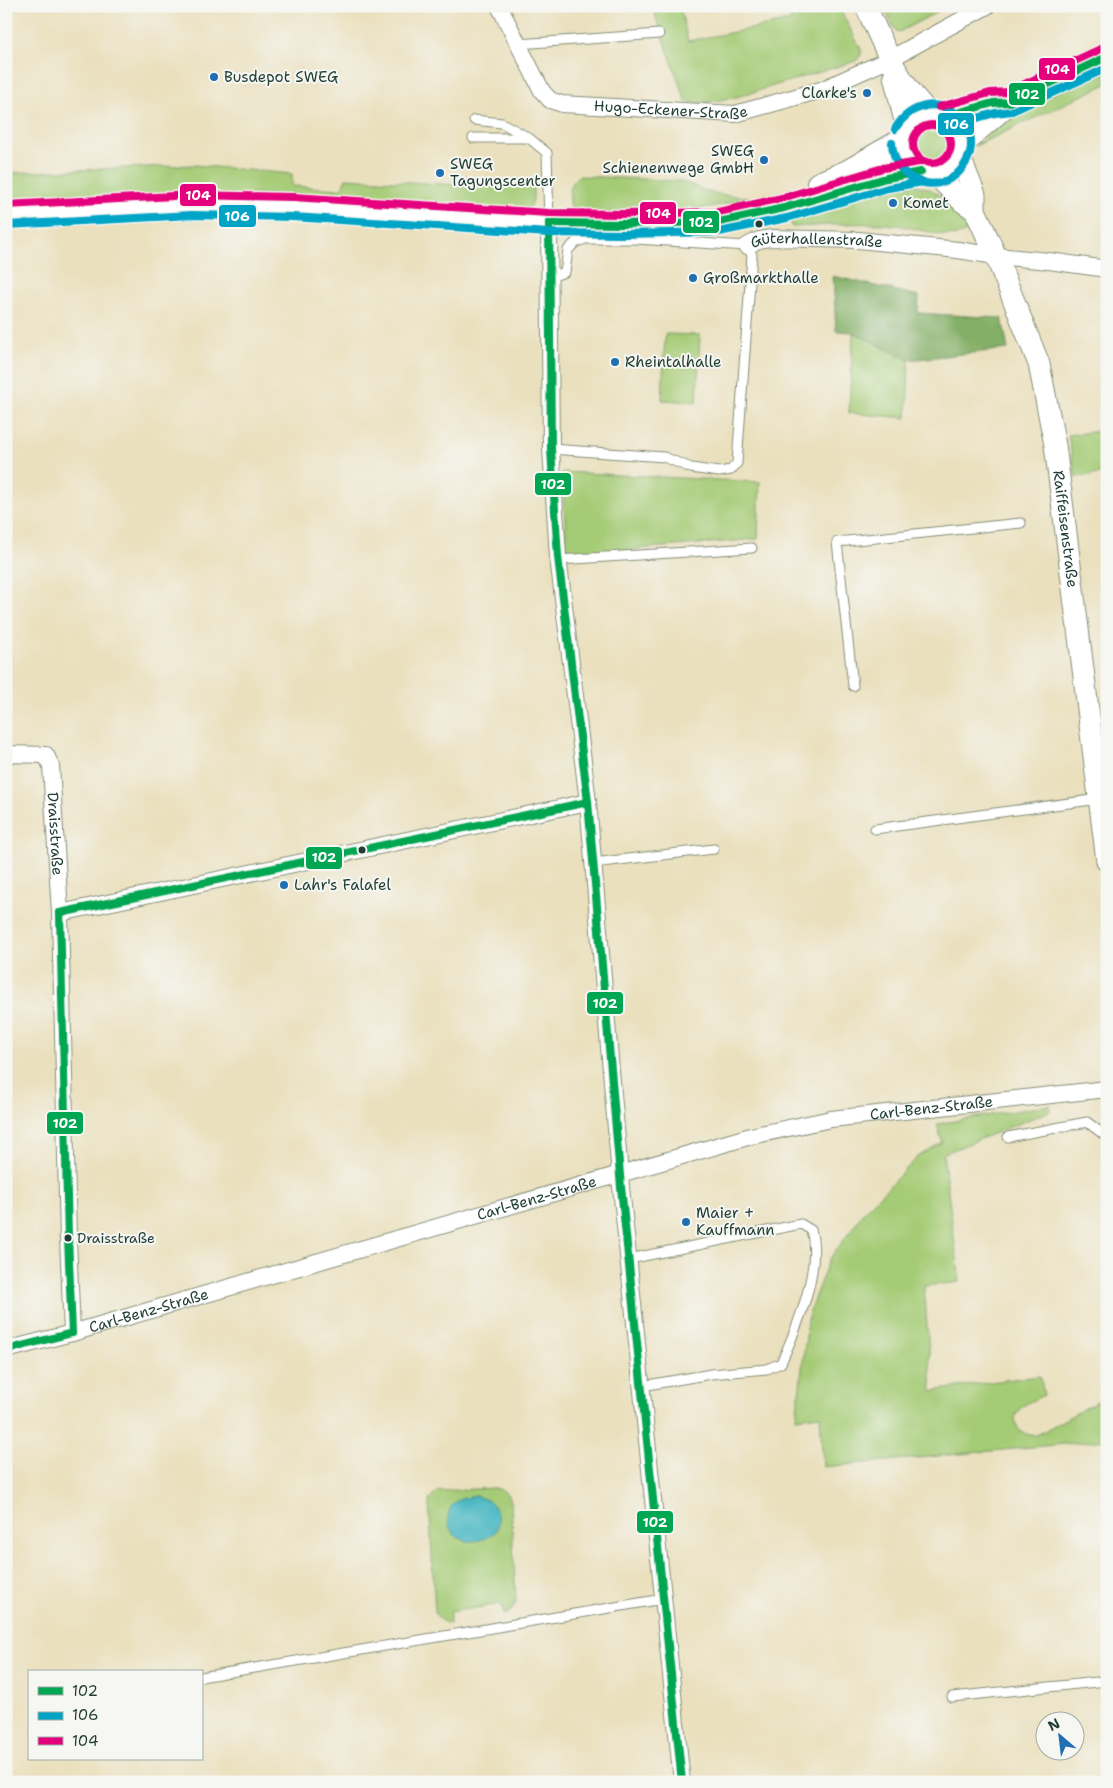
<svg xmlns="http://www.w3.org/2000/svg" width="1113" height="1788" font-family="'Shantell Sans',sans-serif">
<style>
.green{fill:#a4cb75;stroke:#628454}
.forest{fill:#83af66;stroke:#51764d}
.water{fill:#48b7c2;stroke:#347a7b}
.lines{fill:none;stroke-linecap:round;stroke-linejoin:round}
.service-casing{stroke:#848e78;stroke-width:11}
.minor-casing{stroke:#848e78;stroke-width:18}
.tertiary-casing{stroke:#848e78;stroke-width:23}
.secondary-casing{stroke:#848e78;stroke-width:26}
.service{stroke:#fff;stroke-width:9}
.minor{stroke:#fff;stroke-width:16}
.tertiary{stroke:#fff;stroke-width:21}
.secondary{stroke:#fff;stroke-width:24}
.bus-1-casing{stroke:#f6f6f2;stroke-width:11}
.bus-2-casing{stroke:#f6f6f2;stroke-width:11}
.bus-3-casing{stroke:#f6f6f2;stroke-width:11}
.bus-1{stroke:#00a651;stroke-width:8}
.bus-2{stroke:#02a4c6;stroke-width:8}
.bus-3{stroke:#e5007d;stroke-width:8}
.poi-dot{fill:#1f6fb2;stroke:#f6f6f2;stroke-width:2}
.bus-dot{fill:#1f3d34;stroke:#f6f6f2;stroke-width:2}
.labels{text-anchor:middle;stroke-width:4;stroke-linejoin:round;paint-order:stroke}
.bus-label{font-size:14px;fill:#1f3d34;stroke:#f6f6f2;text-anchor:start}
.poi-label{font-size:15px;fill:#1f3d34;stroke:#f6f6f2;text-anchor:start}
.street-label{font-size:15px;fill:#1f3d34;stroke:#f6f6f2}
.line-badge{stroke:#f6f6f2;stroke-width:2}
.badge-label{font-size:14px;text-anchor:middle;font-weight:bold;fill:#fff}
</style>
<rect width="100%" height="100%" fill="#f6f6f2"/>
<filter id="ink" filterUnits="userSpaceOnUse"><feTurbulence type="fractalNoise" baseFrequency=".02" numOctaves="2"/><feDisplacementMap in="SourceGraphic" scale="10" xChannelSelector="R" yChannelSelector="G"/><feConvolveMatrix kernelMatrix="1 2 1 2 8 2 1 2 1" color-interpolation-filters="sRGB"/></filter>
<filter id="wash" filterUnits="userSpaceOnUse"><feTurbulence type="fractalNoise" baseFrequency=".0096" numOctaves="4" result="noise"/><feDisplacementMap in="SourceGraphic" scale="20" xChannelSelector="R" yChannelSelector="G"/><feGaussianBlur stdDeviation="1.12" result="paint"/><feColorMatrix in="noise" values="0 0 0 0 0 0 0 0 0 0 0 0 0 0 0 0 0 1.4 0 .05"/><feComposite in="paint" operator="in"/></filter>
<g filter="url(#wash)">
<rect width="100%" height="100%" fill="#eae0bd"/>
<g class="green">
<polygon points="652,6 684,6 680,8 688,41 791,21 789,8 797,6 838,6 861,49 861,55 856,61 737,97 703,103 686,102"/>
<polygon points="883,6 937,6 939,11 897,33"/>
<polygon points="1107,72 1107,84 975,146 1019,108"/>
<circle cx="933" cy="145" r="15"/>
<path d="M194 165 292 174V186L341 189 346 178 474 186 533 187C533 195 535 207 525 210 518 212 502 209 495 209 449 207 404 201 359 198 241 191 124 195 6 204V173Z"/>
<path d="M580 176 679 181C689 183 696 187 705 191 719 195 734 196 749 197L750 200 685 211 582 215 571 210C570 198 566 181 580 176Z"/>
<path d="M913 184 930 189 947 200 966 227 965 233C949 241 915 227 896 225 862 221 826 226 792 227L790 220 853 197Z"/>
<polygon points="853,332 909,360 907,418 849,413"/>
<polygon points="665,334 700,335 697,402 662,400"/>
<polygon points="1107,430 1107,473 1076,477 1068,435"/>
<polygon points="562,472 760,482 758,539 567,555"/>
<path d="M1050 1105V1111L943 1154 960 1282 924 1286 932 1391 1005 1380 1040 1376 1044 1395C1036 1399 1025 1403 1019 1410 1008 1424 1022 1437 1037 1435L1105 1397 1107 1440 823 1467 820 1415 796 1418 809 1312 829 1260 866 1209 918 1157 942 1142 937 1124Z"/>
<path d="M495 1488C504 1490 508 1493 511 1501L516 1602 511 1611 504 1615 501 1604 450 1612V1624C442 1622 438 1619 435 1612L429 1500 438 1491Z"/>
</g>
<polygon class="forest" points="833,276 919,296 918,313 1002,318 1008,349 909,360 853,332 836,331"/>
<path class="water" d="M476 1496C480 1498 487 1499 490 1502 498 1509 502 1527 493 1534 489 1537 484 1539 479 1540 447 1548 438 1508 461 1499 466 1497 471 1497 476 1496Z"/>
</g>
<g filter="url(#ink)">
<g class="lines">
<defs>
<g id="service">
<polyline points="518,44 659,34"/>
<polyline points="474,120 502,123 529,138 547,153 549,222"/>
<polyline points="473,138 526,138"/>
<polyline points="550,277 565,272 568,250 575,243 585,239 636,239 747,246 752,255 737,463 731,470 719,472 691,468 664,457 551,449"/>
<polyline points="558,560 752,548"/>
<polyline points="853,686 837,542 1021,523"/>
<polyline points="875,829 1099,799"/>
<polyline points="593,863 714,849"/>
<polyline points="1008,1137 1087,1122 1107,1137"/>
<path d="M629 1259 801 1224 811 1230C822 1268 797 1328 781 1363L767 1369 711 1374 642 1386"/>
<polyline points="201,1677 663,1599"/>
<polyline points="952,1697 1107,1681"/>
</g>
<g id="minor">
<path id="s1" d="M499 6 542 91 550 100 562 104 735 114 821 90 890 59 987 6"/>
<polyline points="549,223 551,449 558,557 588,802 621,1187 682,1782"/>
<path id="s2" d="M747 246 759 240 770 238 858 240 958 250 996 256 1049 261 1107 269"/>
<path id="s3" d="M6 754 46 755 51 766 60 913 68 1238 72 1333"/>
<polyline points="60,913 588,802"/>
<path id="s4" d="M6 1350 72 1333 751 1136 831 1119 1107 1089"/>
</g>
<g id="tertiary">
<path d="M866 6C883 45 900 87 932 115"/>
<polyline points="894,76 907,129"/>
<path id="s5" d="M959 155 975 195V210L996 256 1039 364 1055 445 1107 861"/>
<polyline points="935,174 962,201 975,210"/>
</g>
<g id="secondary">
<circle cx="932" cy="144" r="29"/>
<polyline points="942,117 993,103 1007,102"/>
<polyline points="961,146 975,131 1009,102 1107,57"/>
<polyline points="819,184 848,172 903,140"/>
<polyline points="6,215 192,205 292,207 549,223 622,224 719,222 784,208 886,178 921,172"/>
</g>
</defs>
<use href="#service" class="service-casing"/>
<use href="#minor" class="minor-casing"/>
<use href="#tertiary" class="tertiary-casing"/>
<use href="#secondary" class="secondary-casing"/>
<use href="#service" class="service"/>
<use href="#minor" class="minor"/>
<use href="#tertiary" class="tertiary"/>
<use href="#secondary" class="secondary"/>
<defs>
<g id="bus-1">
<polyline points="942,117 993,103 1009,102 1107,57"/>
<polyline points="549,223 551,449 558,557 588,802 621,1187 682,1782"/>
<polyline points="549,223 622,224 719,222 784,208 886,178 921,172"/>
<polyline points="60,913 588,802"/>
<polyline points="60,913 68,1238 72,1333"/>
<polyline points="6,1350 72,1333"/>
</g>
<g id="bus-2">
<polyline points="945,127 995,113 1012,111 1107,68"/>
<path d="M892 143C893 159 899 170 912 178 953 202 994 144 956 114 934 97 908 107 895 129"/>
<polyline points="7,225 192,215 292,217 549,233 622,234 719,232 787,218 888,188 923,182"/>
</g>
<g id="bus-3">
<polyline points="939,107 990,93 1007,92 1103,48"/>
<circle cx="932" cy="144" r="19"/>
<polyline points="6,205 192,195 293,197 549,213 622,214 718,212 782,198 883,168 919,162"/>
</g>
</defs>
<use href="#bus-1" class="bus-1-casing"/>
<use href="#bus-2" class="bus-2-casing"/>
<use href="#bus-3" class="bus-3-casing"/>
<use href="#bus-1" class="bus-1"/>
<use href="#bus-2" class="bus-2"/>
<use href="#bus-3" class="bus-3"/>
</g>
</g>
<g class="poi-dot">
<circle cx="214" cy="77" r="5"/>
<circle cx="867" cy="93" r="5"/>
<circle cx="764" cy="160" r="5"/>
<circle cx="440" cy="173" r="5"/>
<circle cx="893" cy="203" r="5"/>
<circle cx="693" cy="278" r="5"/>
<circle cx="615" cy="362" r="5"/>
<circle cx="284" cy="885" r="5"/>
<circle cx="686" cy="1222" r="5"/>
</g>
<g class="bus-dot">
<circle cx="759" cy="224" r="4.5"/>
<circle cx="362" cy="850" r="4.5"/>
<circle cx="68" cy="1238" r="4.5"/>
</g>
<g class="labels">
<g class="bus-label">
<text x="77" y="1243">Draisstraße</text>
</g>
<g class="poi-label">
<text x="224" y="82">Busdepot SWEG</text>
<text x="857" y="98" text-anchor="end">Clarke's</text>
<text x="754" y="156" text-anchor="end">SWEG<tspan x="754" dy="17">Schienenwege GmbH</tspan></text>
<text x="450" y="169">SWEG<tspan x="450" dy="17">Tagungscenter</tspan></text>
<text x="903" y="208">Komet</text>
<text x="703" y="283">Großmarkthalle</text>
<text x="625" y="367">Rheintalhalle</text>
<text x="294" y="890">Lahr's Falafel</text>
<text x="696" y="1218">Maier +<tspan x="696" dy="17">Kauffmann</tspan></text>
</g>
<g class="street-label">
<text dy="5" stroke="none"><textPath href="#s1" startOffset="229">Hugo-Eckener-Straße</textPath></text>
<text dy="5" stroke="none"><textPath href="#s2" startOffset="71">Güterhallenstraße</textPath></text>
<text dy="5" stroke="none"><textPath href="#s5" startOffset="392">Raiffeisenstraße</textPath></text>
<text dy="5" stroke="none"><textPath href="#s3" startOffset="120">Draisstraße</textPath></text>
<text dy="5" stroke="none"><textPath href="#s4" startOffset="958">Carl-Benz-Straße</textPath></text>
<text dy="5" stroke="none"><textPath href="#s4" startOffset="552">Carl-Benz-Straße</textPath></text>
<text dy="5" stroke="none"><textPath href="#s4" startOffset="148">Carl-Benz-Straße</textPath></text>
</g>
</g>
<g class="line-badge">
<rect x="1038" y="57" width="38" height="24" rx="5" fill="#e5007d"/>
<rect x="1008" y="82" width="38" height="24" rx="5" fill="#00a651"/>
<rect x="937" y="112" width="38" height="24" rx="5" fill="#02a4c6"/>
<rect x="179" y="183" width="38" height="24" rx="5" fill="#e5007d"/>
<rect x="639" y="201" width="38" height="24" rx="5" fill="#e5007d"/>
<rect x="218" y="204" width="39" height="24" rx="5" fill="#02a4c6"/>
<rect x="682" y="210" width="38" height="24" rx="5" fill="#00a651"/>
<rect x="534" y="472" width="38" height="24" rx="5" fill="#00a651"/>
<rect x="305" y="846" width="38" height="24" rx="5" fill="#00a651"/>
<rect x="586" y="991" width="38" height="24" rx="5" fill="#00a651"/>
<rect x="46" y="1111" width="38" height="24" rx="5" fill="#00a651"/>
<rect x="636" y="1510" width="38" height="24" rx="5" fill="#00a651"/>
</g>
<g class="badge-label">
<text x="1057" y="74">104</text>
<text x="1027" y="99">102</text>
<text x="956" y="129">106</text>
<text x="198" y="200">104</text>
<text x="658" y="218">104</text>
<text x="237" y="221">106</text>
<text x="701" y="227">102</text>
<text x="553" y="489">102</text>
<text x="324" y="862">102</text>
<text x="605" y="1008">102</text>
<text x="65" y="1128">102</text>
<text x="655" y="1527">102</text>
</g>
<rect width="1113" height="1788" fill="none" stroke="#f6f6f2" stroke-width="25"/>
<rect x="28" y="1670" width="175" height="90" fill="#f6f6f2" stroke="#a0aca6"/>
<rect x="38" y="1687" width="25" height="8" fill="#00a651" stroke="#a0aca6"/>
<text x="72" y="1696" font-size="15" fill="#1f3d34">102</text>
<rect x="38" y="1712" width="25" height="8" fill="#02a4c6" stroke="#a0aca6"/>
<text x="72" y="1720" font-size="15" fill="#1f3d34">106</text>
<rect x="38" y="1737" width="25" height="8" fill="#e5007d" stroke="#a0aca6"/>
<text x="72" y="1746" font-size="15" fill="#1f3d34">104</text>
<g transform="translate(1060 1736) rotate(332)"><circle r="24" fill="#f6f6f2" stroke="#a0aca6"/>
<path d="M0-4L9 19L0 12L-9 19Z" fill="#1f6fb2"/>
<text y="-8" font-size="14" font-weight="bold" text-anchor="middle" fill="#1f3d34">N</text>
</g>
</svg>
